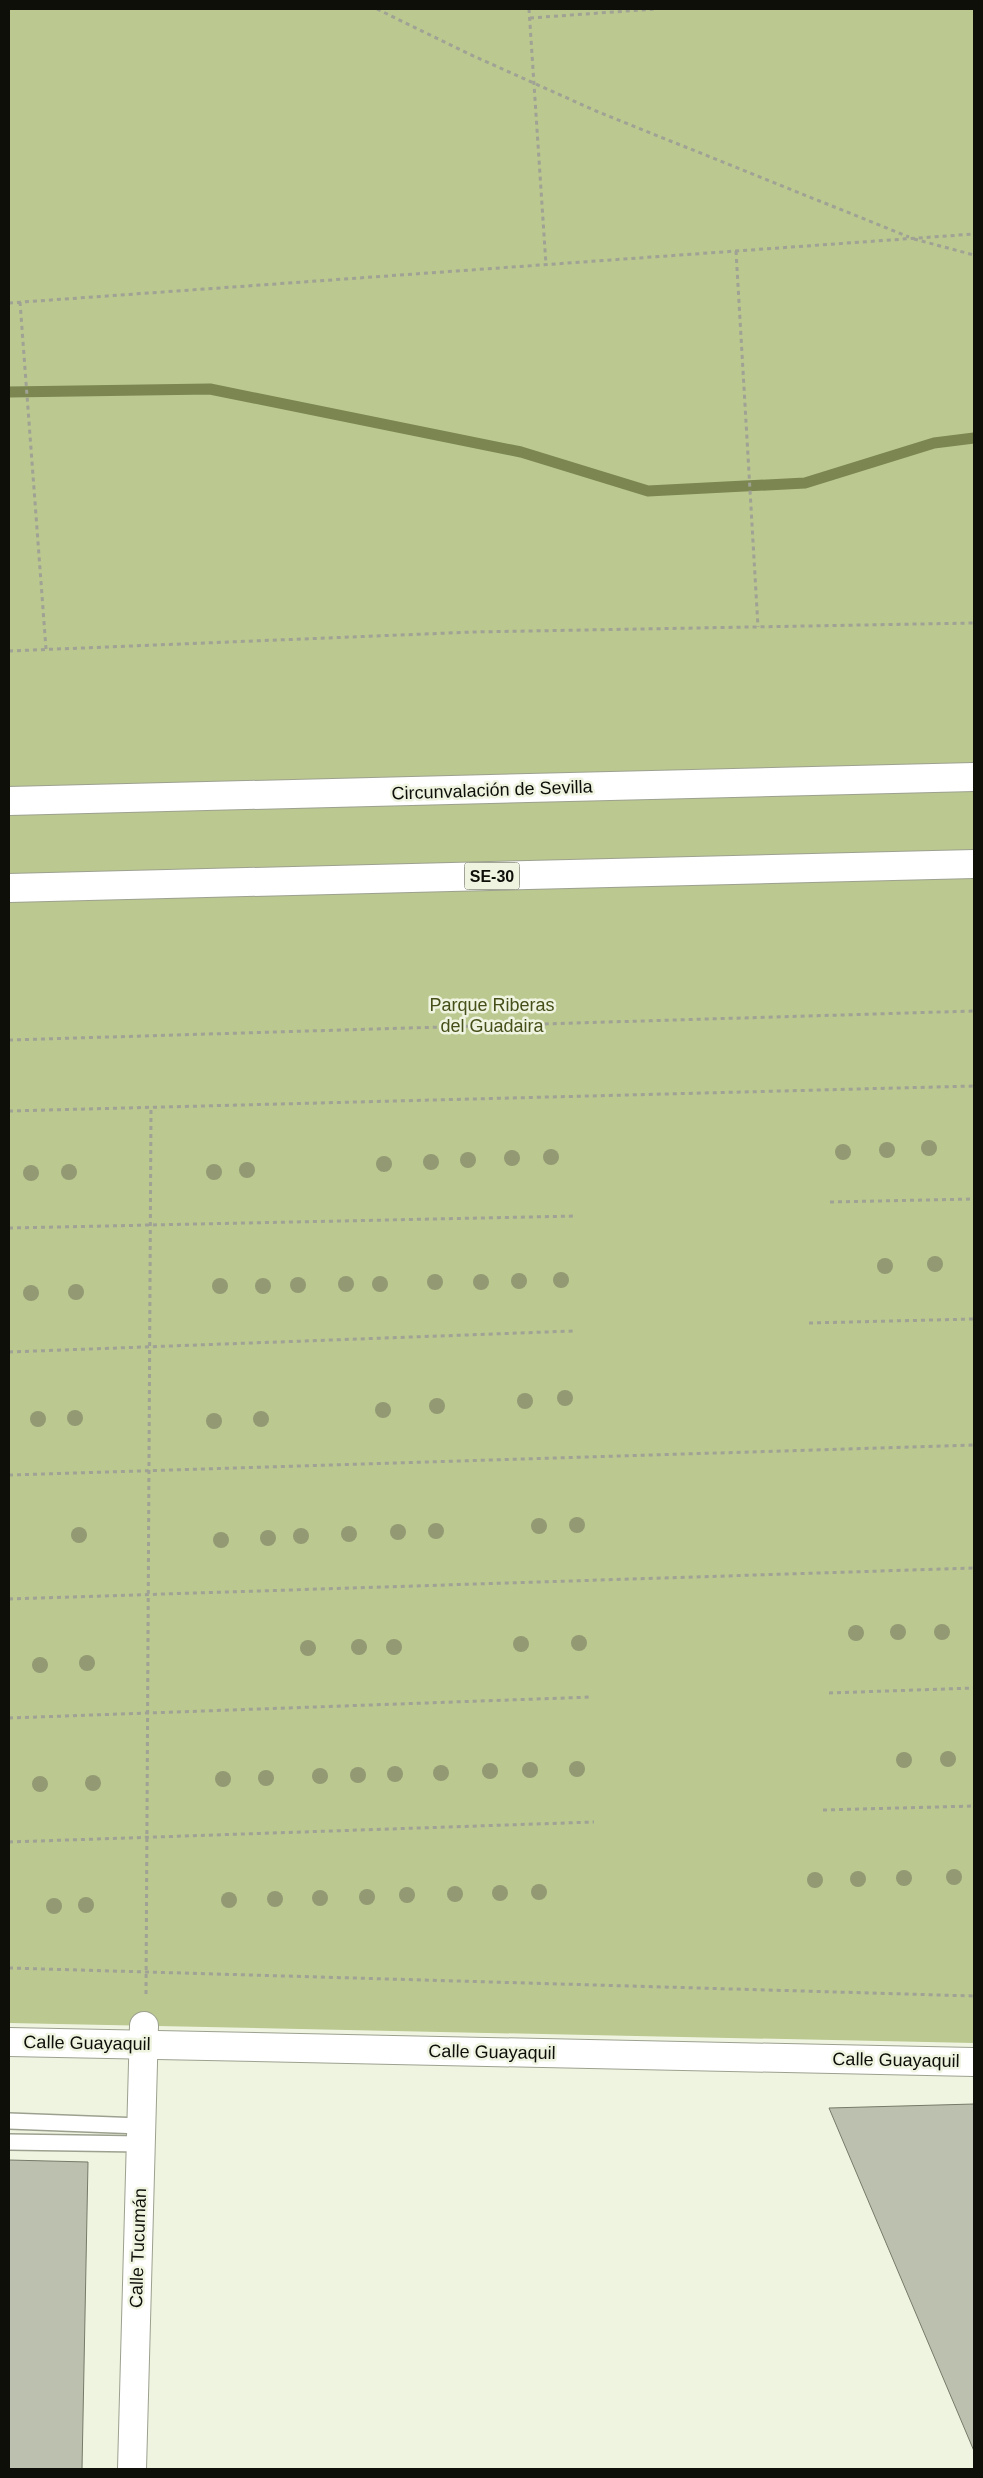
<svg xmlns="http://www.w3.org/2000/svg" width="983" height="2478" font-family="Arial,sans-serif">
<style>
.green{fill:#bbc890}
.lines{fill:none;stroke-linecap:round;stroke-linejoin:round}
.stream{stroke:#7b8650;stroke-width:11}
.building{fill:#bcc0ae;stroke:#767b69}
.lane-casing{stroke:#9ca18f;stroke-width:18}
.street-casing{stroke:#9ca18f;stroke-width:30}
.highway-casing{stroke:#9ca18f;stroke-width:30}
.path{stroke:#9fa294;stroke-width:3;stroke-dasharray:4 4;stroke-linecap:butt}
.lane{stroke:#fff;stroke-width:15}
.street{stroke:#fff;stroke-width:28}
.highway{stroke:#fff;stroke-width:28}
.tree{fill:#929973}
.labels{text-anchor:middle;stroke-width:5;stroke-linejoin:round;paint-order:stroke}
.shield{fill:#eff4e1;stroke:#52544a;stroke-width:1}
.shield-label{font-size:16px;font-weight:bold;fill:#0e0f09}
.street-label{font-size:18px;fill:#0e0f09;stroke:#eff4e1}
.park-label{font-size:18px;fill:#464f19;stroke:#eff4e1}
</style>
<rect width="100%" height="100%" fill="#eff4e1"/>
<polygon class="green" points="9,9 974,9 974,2043 9,2023"/>
<g class="lines">
<polyline class="stream" points="9,392 210,389 521,452 648,491 805,483 934,443 974,438"/>
</g>
<g class="building">
<polygon points="974,2104 974,2451 829,2108"/>
<polygon points="9,2160 88,2162 82,2469 9,2469"/>
</g>
<g class="lines">
<defs>
<g id="lane">
<polyline points="9,2121 141,2126"/>
<polyline points="9,2142 141,2144"/>
</g>
<g id="street">
<polyline points="9,2042 974,2062"/>
<polyline points="132,2469 144,2026"/>
</g>
<g id="highway">
<polyline points="9,801 974,777"/>
<polyline points="9,888 974,864"/>
</g>
</defs>
<use href="#lane" class="lane-casing"/>
<use href="#street" class="street-casing"/>
<use href="#highway" class="highway-casing"/>
<g class="path">
<polyline points="377,9 469,54 596,111 909,237"/>
<polyline points="529,9 546,265"/>
<polyline points="530,18 655,9"/>
<polyline points="914,239 974,255"/>
<polyline points="736,251 758,627"/>
<polyline points="20,302 46,649"/>
<polyline points="9,303 974,234"/>
<polyline points="9,651 473,632 974,623"/>
<polyline points="9,1040 974,1011"/>
<polyline points="9,1111 974,1086"/>
<polyline points="830,1202 974,1199"/>
<polyline points="9,1228 576,1216"/>
<polyline points="809,1323 974,1319"/>
<polyline points="9,1352 573,1331"/>
<polyline points="9,1475 974,1445"/>
<polyline points="9,1599 974,1568"/>
<polyline points="829,1693 974,1688"/>
<polyline points="9,1718 592,1697"/>
<polyline points="823,1810 974,1806"/>
<polyline points="9,1842 594,1822"/>
<polyline points="9,1968 974,1996"/>
<polyline points="146,1994 151,1107"/>
</g>
<use href="#lane" class="lane"/>
<use href="#street" class="street"/>
<use href="#highway" class="highway"/>
</g>
<g class="tree">
<circle cx="929" cy="1148" r="8"/>
<circle cx="887" cy="1150" r="8"/>
<circle cx="843" cy="1152" r="8"/>
<circle cx="551" cy="1157" r="8"/>
<circle cx="512" cy="1158" r="8"/>
<circle cx="468" cy="1160" r="8"/>
<circle cx="431" cy="1162" r="8"/>
<circle cx="384" cy="1164" r="8"/>
<circle cx="247" cy="1170" r="8"/>
<circle cx="69" cy="1172" r="8"/>
<circle cx="214" cy="1172" r="8"/>
<circle cx="31" cy="1173" r="8"/>
<circle cx="935" cy="1264" r="8"/>
<circle cx="885" cy="1266" r="8"/>
<circle cx="561" cy="1280" r="8"/>
<circle cx="519" cy="1281" r="8"/>
<circle cx="435" cy="1282" r="8"/>
<circle cx="481" cy="1282" r="8"/>
<circle cx="346" cy="1284" r="8"/>
<circle cx="380" cy="1284" r="8"/>
<circle cx="298" cy="1285" r="8"/>
<circle cx="220" cy="1286" r="8"/>
<circle cx="263" cy="1286" r="8"/>
<circle cx="76" cy="1292" r="8"/>
<circle cx="31" cy="1293" r="8"/>
<circle cx="565" cy="1398" r="8"/>
<circle cx="525" cy="1401" r="8"/>
<circle cx="437" cy="1406" r="8"/>
<circle cx="383" cy="1410" r="8"/>
<circle cx="75" cy="1418" r="8"/>
<circle cx="38" cy="1419" r="8"/>
<circle cx="261" cy="1419" r="8"/>
<circle cx="214" cy="1421" r="8"/>
<circle cx="577" cy="1525" r="8"/>
<circle cx="539" cy="1526" r="8"/>
<circle cx="436" cy="1531" r="8"/>
<circle cx="398" cy="1532" r="8"/>
<circle cx="349" cy="1534" r="8"/>
<circle cx="79" cy="1535" r="8"/>
<circle cx="301" cy="1536" r="8"/>
<circle cx="268" cy="1538" r="8"/>
<circle cx="221" cy="1540" r="8"/>
<circle cx="898" cy="1632" r="8"/>
<circle cx="942" cy="1632" r="8"/>
<circle cx="856" cy="1633" r="8"/>
<circle cx="579" cy="1643" r="8"/>
<circle cx="521" cy="1644" r="8"/>
<circle cx="359" cy="1647" r="8"/>
<circle cx="394" cy="1647" r="8"/>
<circle cx="308" cy="1648" r="8"/>
<circle cx="87" cy="1663" r="8"/>
<circle cx="40" cy="1665" r="8"/>
<circle cx="948" cy="1759" r="8"/>
<circle cx="904" cy="1760" r="8"/>
<circle cx="577" cy="1769" r="8"/>
<circle cx="530" cy="1770" r="8"/>
<circle cx="490" cy="1771" r="8"/>
<circle cx="441" cy="1773" r="8"/>
<circle cx="395" cy="1774" r="8"/>
<circle cx="358" cy="1775" r="8"/>
<circle cx="320" cy="1776" r="8"/>
<circle cx="266" cy="1778" r="8"/>
<circle cx="223" cy="1779" r="8"/>
<circle cx="93" cy="1783" r="8"/>
<circle cx="40" cy="1784" r="8"/>
<circle cx="954" cy="1877" r="8"/>
<circle cx="904" cy="1878" r="8"/>
<circle cx="858" cy="1879" r="8"/>
<circle cx="815" cy="1880" r="8"/>
<circle cx="539" cy="1892" r="8"/>
<circle cx="500" cy="1893" r="8"/>
<circle cx="455" cy="1894" r="8"/>
<circle cx="407" cy="1895" r="8"/>
<circle cx="367" cy="1897" r="8"/>
<circle cx="320" cy="1898" r="8"/>
<circle cx="275" cy="1899" r="8"/>
<circle cx="229" cy="1900" r="8"/>
<circle cx="86" cy="1905" r="8"/>
<circle cx="54" cy="1906" r="8"/>
</g>
<g class="labels">
<rect class="shield" x="464.5" y="862.5" width="55" height="27" rx="4"/>
<g class="shield-label">
<text x="492" y="882">SE-30</text>
</g>
<g class="street-label">
<text transform="translate(492 790) rotate(-2)" y="6">Circunvalación de Sevilla</text>
<text transform="translate(87 2043) rotate(1)" y="6">Calle Guayaquil</text>
<text transform="translate(492 2052) rotate(1)" y="6">Calle Guayaquil</text>
<text transform="translate(896 2060) rotate(1)" y="6">Calle Guayaquil</text>
<text transform="translate(138 2248) rotate(-88)" y="6">Calle Tucumán</text>
</g>
<g class="park-label">
<text x="492" y="1011">Parque Riberas<tspan x="492" dy="21">del Guadaira</tspan></text>
</g>
</g>
<rect width="983" height="2478" fill="none" stroke="#0e0f09" stroke-width="20"/>
</svg>
